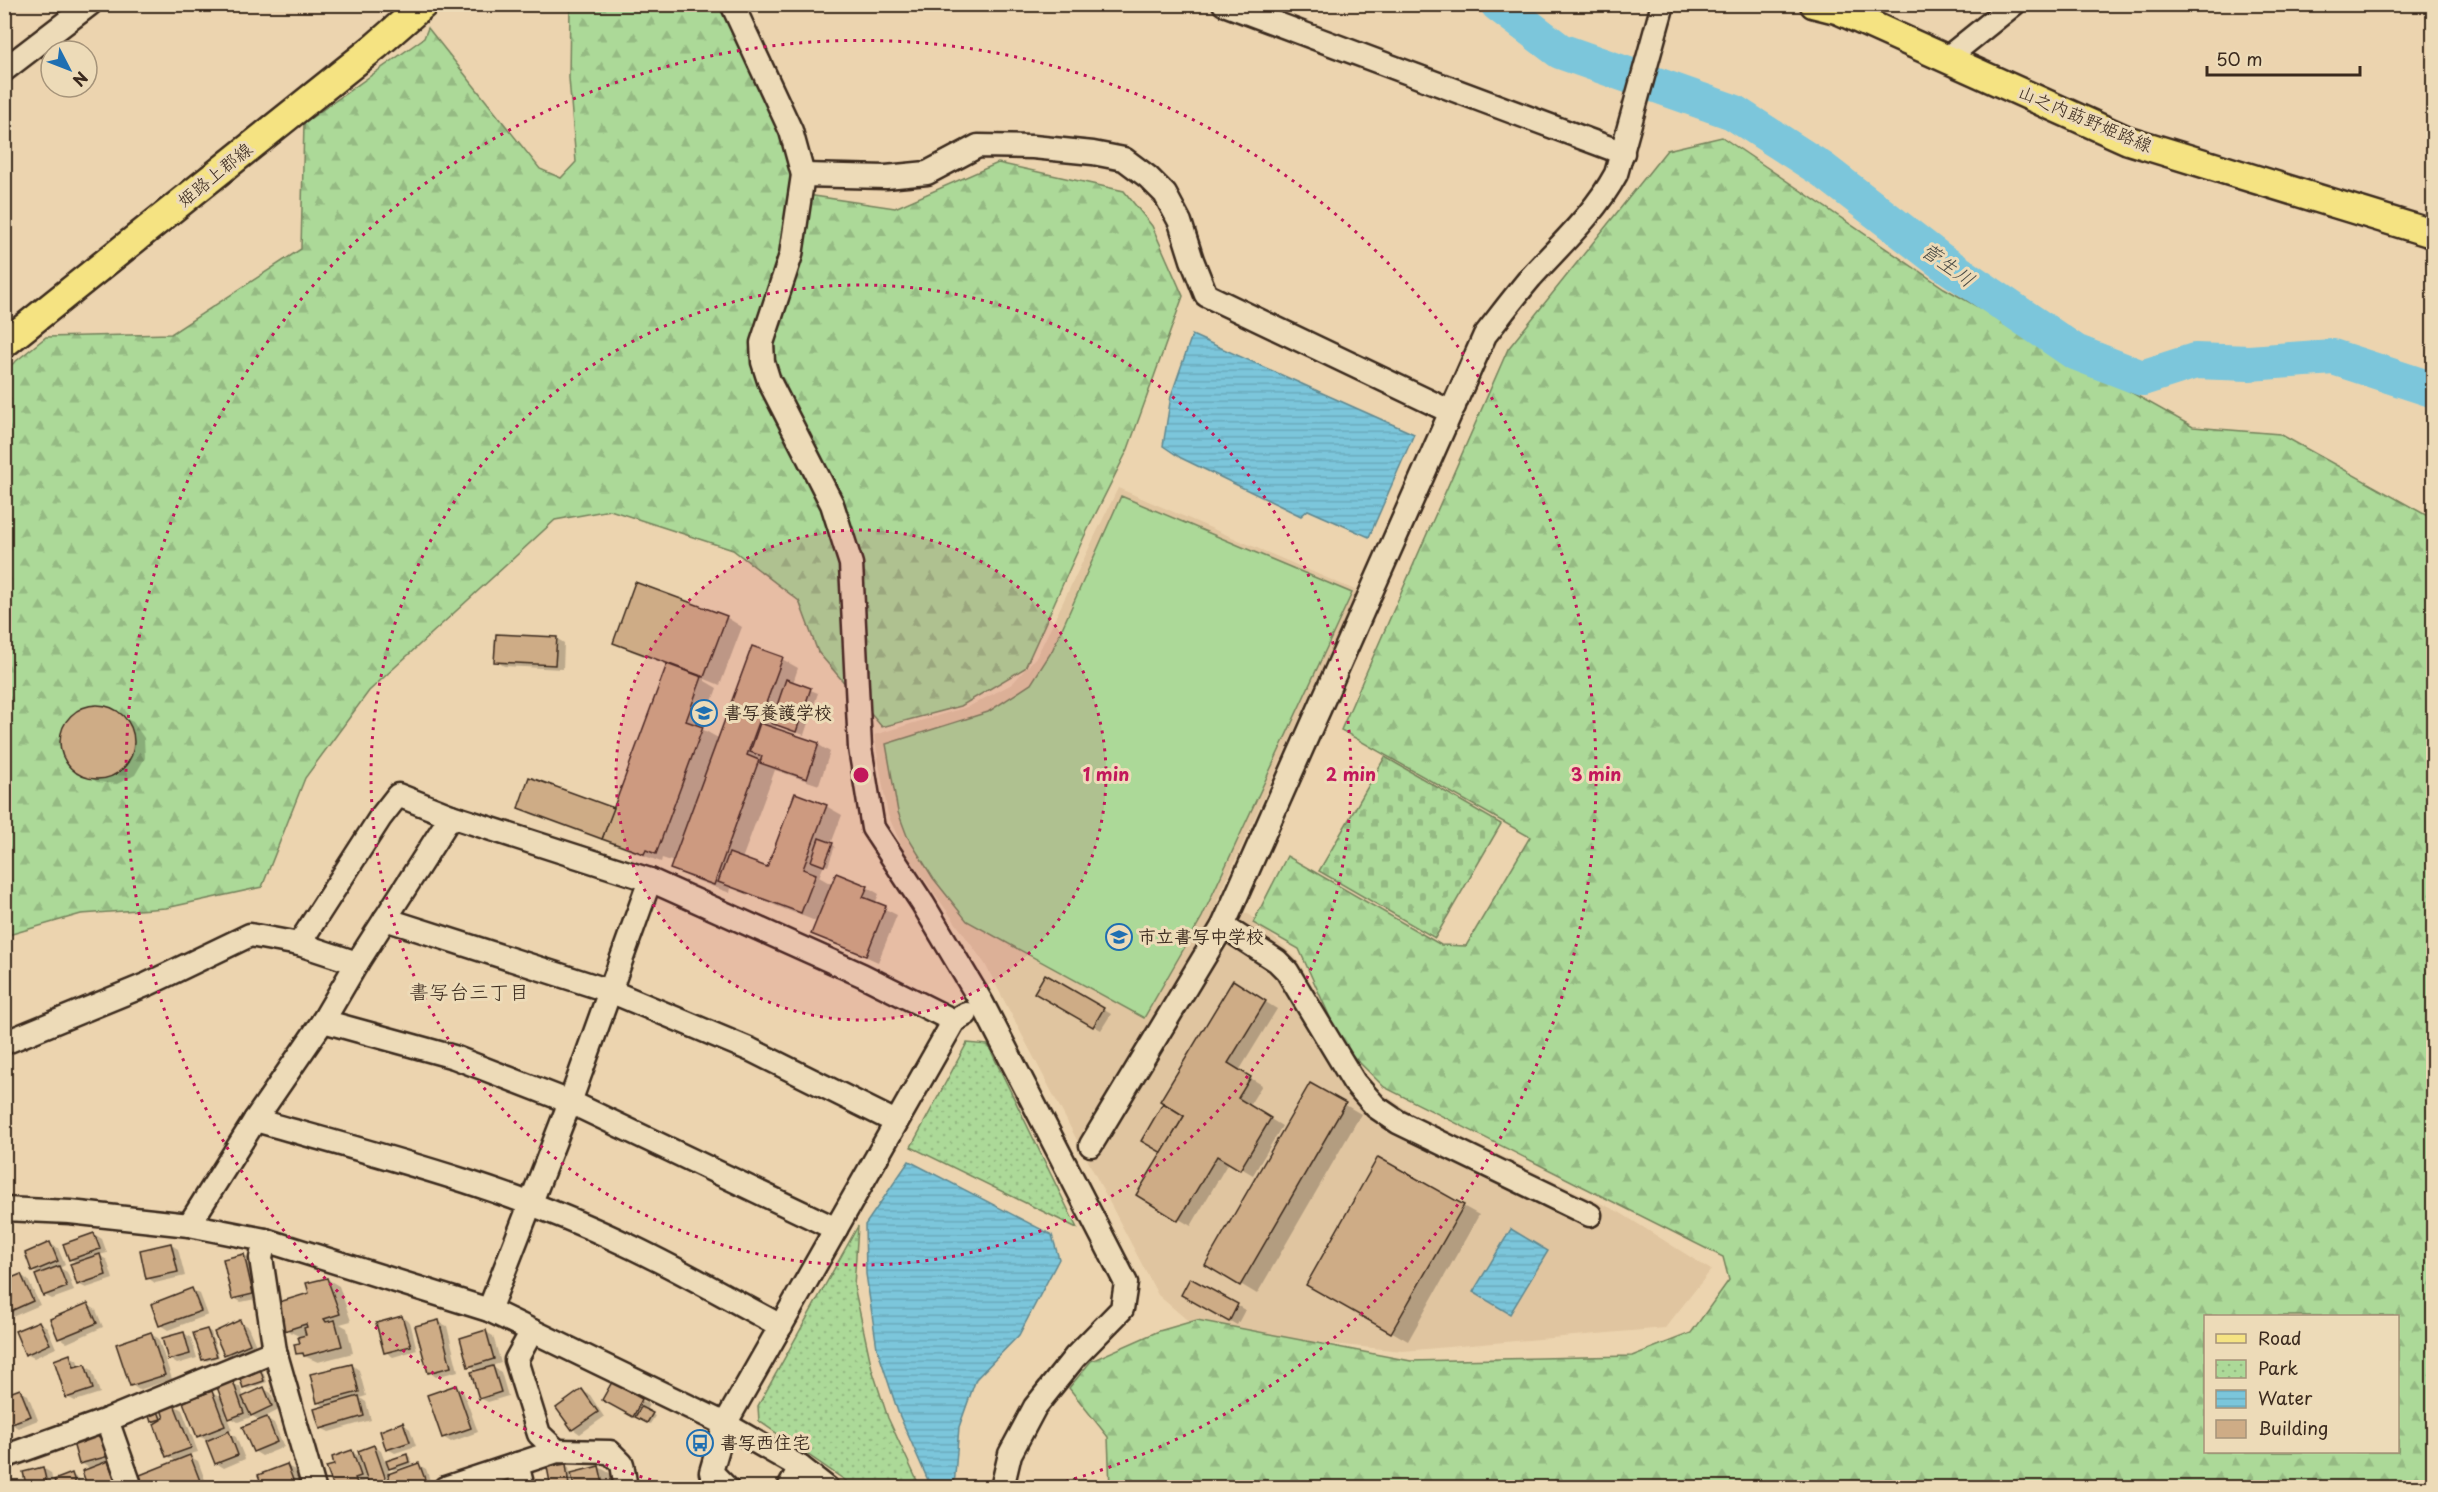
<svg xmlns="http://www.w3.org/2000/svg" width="2438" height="1492" font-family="'Playpen Sans','Klee One',sans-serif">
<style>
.built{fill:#e0c5a0}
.forest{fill:url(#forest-firs);stroke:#74825b;stroke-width:1.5;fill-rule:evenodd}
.cemetery{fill:url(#cemetery-stones);stroke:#74825b;stroke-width:1.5}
.park{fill:url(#park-dots);stroke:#74825b;stroke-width:1.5}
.pitch{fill:#acd998;stroke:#74825b;stroke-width:1.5}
.water{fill:url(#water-rules);stroke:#61888f;stroke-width:1.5}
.shadow{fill:#0003}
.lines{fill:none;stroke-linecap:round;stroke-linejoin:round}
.river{stroke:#7bc6db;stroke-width:36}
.building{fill:#ceac86;stroke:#3b2a1e;stroke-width:1.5}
.minor-casing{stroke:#3b2a1e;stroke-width:27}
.major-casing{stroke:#3b2a1e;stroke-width:32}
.minor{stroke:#eddbb8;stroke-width:22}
.major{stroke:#f5e382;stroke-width:27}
.ring{fill:none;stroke:#c2185b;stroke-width:3;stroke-dasharray:3 6}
.labels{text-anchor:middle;stroke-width:6;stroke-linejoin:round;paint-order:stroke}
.street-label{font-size:18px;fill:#3b2a1e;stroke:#eddbb8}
.poi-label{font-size:18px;font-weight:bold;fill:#3b2a1e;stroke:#eddbb8;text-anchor:start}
.water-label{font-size:20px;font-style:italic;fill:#484944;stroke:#eddbb8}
.neighbourhood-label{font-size:20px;fill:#3b2a1e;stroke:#eddbb8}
.centre{fill:#c2185b;stroke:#eddbb8;stroke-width:3}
.ring-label{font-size:18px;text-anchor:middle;font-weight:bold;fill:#c2185b;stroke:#eddbb8;stroke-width:6;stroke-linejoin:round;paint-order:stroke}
</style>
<defs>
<pattern id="forest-firs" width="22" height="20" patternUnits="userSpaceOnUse" patternTransform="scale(1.5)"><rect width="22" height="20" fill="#acd998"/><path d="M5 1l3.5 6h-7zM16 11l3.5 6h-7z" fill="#95ba83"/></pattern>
<pattern id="cemetery-stones" width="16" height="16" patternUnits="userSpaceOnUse" patternTransform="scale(1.5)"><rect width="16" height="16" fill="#acd998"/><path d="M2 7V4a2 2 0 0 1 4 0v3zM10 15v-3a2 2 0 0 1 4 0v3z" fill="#95ba83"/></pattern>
<pattern id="park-dots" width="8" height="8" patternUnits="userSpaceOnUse" patternTransform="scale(1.5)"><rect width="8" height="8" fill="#acd998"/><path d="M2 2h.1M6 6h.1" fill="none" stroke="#95ba83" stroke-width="1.8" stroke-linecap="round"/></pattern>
<pattern id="water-rules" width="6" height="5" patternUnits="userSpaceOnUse" patternTransform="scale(1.5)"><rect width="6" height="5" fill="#7bc6db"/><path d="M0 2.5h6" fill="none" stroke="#6baabc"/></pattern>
</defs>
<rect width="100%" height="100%" fill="#ecd4af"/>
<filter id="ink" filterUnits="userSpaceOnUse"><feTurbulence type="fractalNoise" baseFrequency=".0167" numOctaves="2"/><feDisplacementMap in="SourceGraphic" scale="12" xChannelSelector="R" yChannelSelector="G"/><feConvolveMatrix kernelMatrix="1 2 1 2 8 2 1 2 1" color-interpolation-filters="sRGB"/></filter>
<g filter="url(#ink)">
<polygon class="built" points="1118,488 1357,591 1217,901 1250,915 1296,958 1374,1087 1411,1113 1619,1212 1711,1270 1665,1328 1403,1351 1200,1331 1158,1295 985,964 904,851 888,815 874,735 970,706 1012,684 1037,656"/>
<g class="forest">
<polygon points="570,5 720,5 785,144 794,193 895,208 998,163 1124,191 1152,226 1183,296 1128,449 1084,537 1025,668 961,706 882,727 818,652 799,601 733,550 610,510 555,520 369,691 305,778 262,887 166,908 81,914 5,936 5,370 46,337 171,334 301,249 304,123 424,38 428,28 540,169 561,178 576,162 569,78"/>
<path d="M1722 137 1944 288 2193 427 2280 434 2433 519V1487H1110L1108 1437 1069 1388 1091 1361 1159 1331 1197 1320 1411 1361 1632 1356 1691 1333 1729 1280 1723 1257 1384 1087 1343 1046 1299 949 1253 923 1287 856 1441 945 1466 946 1530 837 1341 730 1508 349 1667 150ZM2206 1316H2398V1452H2206Z"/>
</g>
<polygon class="cemetery" points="1385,757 1501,824 1435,938 1319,871"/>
<g class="park">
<polygon points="967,1043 988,1045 1077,1228 911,1147"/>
<polygon points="858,1226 854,1286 872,1369 888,1418 920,1487 855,1487 759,1421 758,1406"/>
</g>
<polygon class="pitch" points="1121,496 1352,593 1202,917 1144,1018 967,921 933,878 907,836 898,812 886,744 988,712 1031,684 1052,651"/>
<g class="water">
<polygon points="1192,335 1414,434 1369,537 1308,510 1301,516 1181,458 1163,446 1171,396"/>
<polygon points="909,1161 1052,1235 1059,1259 1019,1335 976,1379 959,1427 954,1487 931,1487 898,1412 877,1348 866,1274 865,1225"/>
<polygon points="1511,1229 1548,1251 1510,1314 1473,1292"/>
</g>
<g class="shadow">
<polygon points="726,617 742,627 720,685 705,679 705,681 717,688 702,729 720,739 782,659 798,668 793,683 818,693 804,735 777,725 775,730 819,745 830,752 819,785 775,770 742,859 768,869 826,806 842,815 831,844 835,846 828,866 824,865 819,877 833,885 867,887 879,894 875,904 897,915 878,962 813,933 818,922 731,888 730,893 688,877 672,868 674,862 662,858 661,862 531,814 520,807 615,810 668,665 631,651 615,642"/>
<polygon points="556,638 564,643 563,669 504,666 496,661"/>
<polygon points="91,707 101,707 133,722 144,738 145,758 135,775 117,784 97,782 68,762 62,744 67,724 73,716"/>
<polygon points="1046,976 1111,1014 1101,1030 1037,992"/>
<polygon points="1233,982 1277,1009 1239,1071 1262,1085 1249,1106 1282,1126 1253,1175 1229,1161 1191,1226 1138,1195 1164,1153 1143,1140"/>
<polygon points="1311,1085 1361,1114 1257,1294 1207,1264"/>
<polygon points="1379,1159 1479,1215 1408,1341 1308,1284"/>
<polygon points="94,1234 102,1239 107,1253 99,1255 107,1260 113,1279 86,1288 78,1284 77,1263 70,1259"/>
<polygon points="50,1244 58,1248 65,1265 60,1268 67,1272 74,1291 52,1299 44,1295 40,1275 33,1271"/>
<polygon points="170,1244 178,1249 185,1276 155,1283 148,1278"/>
<polygon points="244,1255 252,1260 260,1298 241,1302 234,1298"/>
<polygon points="21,1275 28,1280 40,1305 5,1320 4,1283"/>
<polygon points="327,1279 339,1286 351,1321 340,1324 347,1328 353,1353 318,1362 297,1353 302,1344 299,1336 286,1330 311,1294"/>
<polygon points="1191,1280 1245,1310 1237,1325 1183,1294"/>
<polygon points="192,1290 200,1294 208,1315 168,1330 160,1325"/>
<polygon points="88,1305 96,1310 103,1327 67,1343 60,1338"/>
<polygon points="402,1317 410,1322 417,1350 393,1357 386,1352"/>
<polygon points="39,1322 47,1327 56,1348 34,1358 26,1354"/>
<polygon points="240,1322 248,1327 257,1348 232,1359 225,1354"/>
<polygon points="439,1322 447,1326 458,1371 436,1377 429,1372"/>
<polygon points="207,1330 211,1332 219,1357 207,1361 203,1359"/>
<polygon points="486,1332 493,1336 501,1363 491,1366 501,1372 508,1396 488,1402 480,1398 479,1371 470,1366"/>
<polygon points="184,1333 191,1338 197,1358 177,1364 169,1359"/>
<polygon points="150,1334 158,1338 172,1379 139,1390 132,1385"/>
<polygon points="70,1356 77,1360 80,1367 84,1365 92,1370 100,1393 75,1401 67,1397"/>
<polygon points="352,1365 359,1370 366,1396 360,1398 366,1402 371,1420 329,1432 321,1428 326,1407 318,1402"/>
<polygon points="258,1367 262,1369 267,1382 248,1389 244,1387"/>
<polygon points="232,1383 240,1387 244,1398 264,1389 271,1393 279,1410 265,1417 274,1423 284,1447 262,1456 254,1451 261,1421 249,1414 251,1417 238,1422 226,1415 232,1430 227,1432 236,1437 245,1459 224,1468 216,1463 207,1440 198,1436 212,1393 223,1399"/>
<polygon points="612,1384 649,1404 646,1411 655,1416 650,1424 604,1399"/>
<polygon points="456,1387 463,1391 478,1432 451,1442 443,1437"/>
<polygon points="20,1391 28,1395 38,1420 18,1428 10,1423"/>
<polygon points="582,1391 590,1395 604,1417 580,1434 573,1429"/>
<polygon points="174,1405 182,1410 198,1452 187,1455 198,1461 208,1488 146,1488 178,1462 167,1456 157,1424 153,1421 149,1411 159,1410 163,1420"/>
<polygon points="403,1424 410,1429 416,1446 395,1453 388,1449"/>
<polygon points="74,1440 115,1460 107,1462 116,1467 122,1484 113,1488 90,1488 91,1469 81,1463"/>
<polygon points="374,1446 381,1451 385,1462 406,1455 410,1457 412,1464 394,1470 387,1466 390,1475 419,1465 426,1469 432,1486 393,1488 393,1485 381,1478 380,1481 392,1488 372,1488 369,1480 362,1482 364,1488 335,1488 336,1466 352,1452 362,1458"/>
<polygon points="565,1465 569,1467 572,1487 552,1488"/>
<polygon points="287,1466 295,1470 301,1488 265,1488"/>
<polygon points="599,1467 611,1474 614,1488 576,1488"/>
<polygon points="43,1468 51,1473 54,1488 28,1488"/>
<polygon points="72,1475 79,1479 82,1488 59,1488"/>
<polygon points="251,1484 257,1488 240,1488"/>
</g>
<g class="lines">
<polyline class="river" points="1498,4 1560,51 1733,112 1823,170 1941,261 2075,352 2142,378 2195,361 2249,363 2333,357 2434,390"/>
</g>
<g class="building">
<polygon points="635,582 727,616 704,677 613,643"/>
<polygon points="496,634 557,637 555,665 494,662"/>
<polygon points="752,646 783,657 747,755 759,760 714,885 670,869"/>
<polygon points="667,664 702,677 686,721 703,727 656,854 646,850 644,854 602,839"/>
<polygon points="786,679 811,688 796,732 771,723"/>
<circle cx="97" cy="742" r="37"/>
<polygon points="760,723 819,743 807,779 760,763 762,756 750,752"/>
<polygon points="529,777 614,808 602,839 518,808"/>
<polygon points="795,793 827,805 803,869 816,874 801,913 718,882 729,853 767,867"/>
<polygon points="819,838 833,843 824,866 811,861"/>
<polygon points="836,873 868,886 863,897 886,906 866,956 811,934"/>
<polygon points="1045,974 1104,1008 1093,1027 1034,993"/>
<polygon points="1233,980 1266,1001 1228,1063 1251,1077 1238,1098 1271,1118 1240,1170 1217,1156 1178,1221 1136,1195 1184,1116 1160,1101"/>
<polygon points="1310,1083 1346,1103 1240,1286 1205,1265"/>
<polygon points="1163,1103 1184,1116 1162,1153 1141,1141"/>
<polygon points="1378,1157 1464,1205 1391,1333 1306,1285"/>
<polygon points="94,1233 100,1249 69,1260 63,1244"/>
<polygon points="50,1242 58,1261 32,1272 25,1253"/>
<polygon points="171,1243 178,1272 146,1279 140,1250"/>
<polygon points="100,1254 106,1275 77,1285 70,1264"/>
<polygon points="244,1254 253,1294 232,1299 223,1259"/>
<polygon points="59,1266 67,1287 43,1296 35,1275"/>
<polygon points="21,1274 33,1301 4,1314 4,1281"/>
<polygon points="327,1278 340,1314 324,1319 326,1322 335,1320 342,1346 304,1356 303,1353 296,1354 294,1344 300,1343 298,1337 306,1335 304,1328 307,1327 306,1324 284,1331 276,1303 309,1293 306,1283"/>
<polygon points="1190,1278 1238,1304 1229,1322 1181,1295"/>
<polygon points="192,1288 201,1311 159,1326 151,1304"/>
<polygon points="88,1303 97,1323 58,1339 50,1319"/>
<polygon points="402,1316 411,1346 384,1353 376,1323"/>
<polygon points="240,1320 250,1344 224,1355 214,1332"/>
<polygon points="439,1320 451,1367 428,1373 415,1326"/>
<polygon points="39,1321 50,1344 25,1355 15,1331"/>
<polygon points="207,1329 217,1356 202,1360 193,1333"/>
<polygon points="486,1330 494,1359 468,1367 460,1338"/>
<polygon points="151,1332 165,1375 130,1386 116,1344"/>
<polygon points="184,1332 190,1354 168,1360 162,1338"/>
<polygon points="70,1354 74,1367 85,1364 93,1389 66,1398 54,1360"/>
<polygon points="352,1364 359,1392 317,1403 310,1374"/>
<polygon points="259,1365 264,1381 243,1388 238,1373"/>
<polygon points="493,1366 501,1392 479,1399 471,1372"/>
<polygon points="233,1381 244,1413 229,1419 217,1387"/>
<polygon points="612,1382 642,1399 633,1417 602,1400"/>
<polygon points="456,1385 471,1428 442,1438 427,1395"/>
<polygon points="264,1387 272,1406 251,1416 242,1397"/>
<polygon points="20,1389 31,1416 9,1424 4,1412 4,1395"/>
<polygon points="582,1389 598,1412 572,1430 556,1408"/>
<polygon points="212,1391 225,1426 197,1437 183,1402"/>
<polygon points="359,1396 364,1416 320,1429 314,1409"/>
<polygon points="174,1404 191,1448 166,1457 154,1424 164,1418 161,1409"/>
<polygon points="156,1406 161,1419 151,1422 147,1410"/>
<polygon points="641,1407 653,1413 647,1423 635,1417"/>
<polygon points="267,1417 277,1442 253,1452 242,1427"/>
<polygon points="403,1422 410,1442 386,1450 380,1431"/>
<polygon points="101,1430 109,1456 79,1464 72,1439"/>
<polygon points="229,1431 238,1455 215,1464 206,1441"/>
<polygon points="374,1445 387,1483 370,1488 358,1451"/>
<polygon points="352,1450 361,1476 355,1478 359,1488 334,1488 326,1467 334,1465 332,1457"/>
<polygon points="407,1454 409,1462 389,1469 386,1461"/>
<polygon points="190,1455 202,1486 144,1488 140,1475"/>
<polygon points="108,1461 115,1480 95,1488 88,1488 82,1471"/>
<polygon points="419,1463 426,1482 410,1488 392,1488 388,1474"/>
<polygon points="287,1464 296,1488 263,1488 258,1475"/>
<polygon points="566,1464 569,1486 551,1488 547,1467"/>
<polygon points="599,1466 604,1488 574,1488 571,1473"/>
<polygon points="43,1467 48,1488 27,1488 23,1472"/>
<polygon points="72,1473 77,1488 57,1488 54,1480"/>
</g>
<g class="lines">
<defs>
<g id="minor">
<polyline points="732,4 791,131 803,175 791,255 762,343 763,362 769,381 832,504 851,564 860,748 873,828 923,904 982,1003 1126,1283 1122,1309 1075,1357 1035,1407 1010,1454 1002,1488"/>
<polyline points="1224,4 1623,153"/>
<polyline points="1947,58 2014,4"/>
<polyline points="4,70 90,4"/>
<polyline points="803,175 886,177 927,173 978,146 1033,147 1093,153 1124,159 1148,177 1165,194 1180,222 1192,260 1206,295 1447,410 1454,406"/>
<polyline points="385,919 610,991 751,1050 896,1122"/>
<polyline points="1223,926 1277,961 1287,971 1354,1082 1376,1107 1398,1122 1590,1215"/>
<polyline points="299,944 380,818 398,795 451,816"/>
<polyline points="323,1021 454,1057 570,1102 836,1229"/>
<polyline points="4,1043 148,984 250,935 299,944 357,963"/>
<path d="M255 1120C379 1155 507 1187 623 1243 677 1268 728 1298 781 1326"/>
<path d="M1091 1145 1223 926 1485 335C1500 316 1515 296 1531 277 1561 244 1595 213 1616 174L1663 4"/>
<polyline points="4,1209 70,1212 189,1225 265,1240 489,1310 725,1424 800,1467 827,1488"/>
<polyline points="189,1225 255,1120 323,1021 357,963 451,816 650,880 862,975 954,1021"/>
<polyline points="265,1240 261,1258 275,1351 314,1488"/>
<polyline points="489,1310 570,1102 650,880"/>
<polyline points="532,1331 516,1360 539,1434 557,1451"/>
<polyline points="107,1420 131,1488"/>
<polyline points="4,1457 107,1420 275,1351"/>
<polyline points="517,1464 523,1488"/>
<polyline points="445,1488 557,1451 610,1452 622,1464 626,1488"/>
<polyline points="727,1488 711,1472 725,1424 954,1021 966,1014"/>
<polyline points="789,1488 800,1467"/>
</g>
<g id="major">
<polyline points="1814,4 1838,10 2127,140 2434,234"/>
<polyline points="4,344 376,46 424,4"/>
</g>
</defs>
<use href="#minor" class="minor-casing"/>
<use href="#major" class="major-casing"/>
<use href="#minor" class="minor"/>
<use href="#major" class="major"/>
</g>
</g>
<circle cx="861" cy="775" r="245" fill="#c2185b" fill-opacity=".12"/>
<g class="ring">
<circle cx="861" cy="775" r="245"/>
<circle cx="861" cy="775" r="490"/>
<path d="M677 1487A735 735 0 1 1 1045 1487"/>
</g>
<defs>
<symbol id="school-ring" viewBox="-11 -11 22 22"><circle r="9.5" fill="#eddbb8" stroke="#1f6fb2" stroke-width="1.5"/><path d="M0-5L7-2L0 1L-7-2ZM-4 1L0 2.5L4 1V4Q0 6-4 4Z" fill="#1f6fb2"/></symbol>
<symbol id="bus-ring" viewBox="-11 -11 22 22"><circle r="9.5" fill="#eddbb8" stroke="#1f6fb2" stroke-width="1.5"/><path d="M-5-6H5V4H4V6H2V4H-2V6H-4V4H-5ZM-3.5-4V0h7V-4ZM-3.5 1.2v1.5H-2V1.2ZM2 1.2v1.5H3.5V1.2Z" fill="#1f6fb2"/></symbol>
</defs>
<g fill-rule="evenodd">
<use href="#school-ring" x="689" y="698" width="30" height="30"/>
<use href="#school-ring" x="1104" y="922" width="30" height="30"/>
<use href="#bus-ring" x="685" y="1428" width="30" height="30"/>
</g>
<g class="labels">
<g class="street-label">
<text transform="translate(2085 119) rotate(23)" y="6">山之内莇野姫路線</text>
<text transform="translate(215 175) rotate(-39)" y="6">姫路上郡線</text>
</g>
<g class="poi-label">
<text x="724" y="719">書写養護学校</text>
<text x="1138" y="943">市立書写中学校</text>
<text x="720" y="1449">書写西住宅</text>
</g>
<g class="water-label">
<text transform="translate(1948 265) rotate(36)" y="7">菅生川</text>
</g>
<g class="neighbourhood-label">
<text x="469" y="999">書写台三丁目</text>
</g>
</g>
<circle cx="861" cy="775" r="9" class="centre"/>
<g class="ring-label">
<text x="1106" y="781">1 min</text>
<text x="1351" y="781">2 min</text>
<text x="1596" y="781">3 min</text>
</g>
<rect width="2438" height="1492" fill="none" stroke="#eddbb8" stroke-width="24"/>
<rect x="12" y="12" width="2414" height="1468" fill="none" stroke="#3b2a1e" stroke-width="2" filter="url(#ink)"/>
<rect x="2204" y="1315" width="195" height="138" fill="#eddbb8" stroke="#a6947a" stroke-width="1.5"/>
<rect x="2216" y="1334" width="30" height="9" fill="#f5e382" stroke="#a6947a" stroke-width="1.5"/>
<text x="2258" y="1345" font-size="18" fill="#3b2a1e">Road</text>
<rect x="2216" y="1360" width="30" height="18" fill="url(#park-dots)" stroke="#a6947a" stroke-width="1.5"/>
<text x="2258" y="1375" font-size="18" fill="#3b2a1e">Park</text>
<rect x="2216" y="1390" width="30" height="18" fill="url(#water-rules)" stroke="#a6947a" stroke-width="1.5"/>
<text x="2258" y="1405" font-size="18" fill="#3b2a1e">Water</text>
<rect x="2216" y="1420" width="30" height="18" fill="#ceac86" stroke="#a6947a" stroke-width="1.5"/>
<text x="2258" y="1435" font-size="18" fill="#3b2a1e">Building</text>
<g transform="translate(69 69) rotate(132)"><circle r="28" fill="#eddbb8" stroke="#a6947a" stroke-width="1.5"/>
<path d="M0-4.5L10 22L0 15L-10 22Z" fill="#1f6fb2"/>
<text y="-9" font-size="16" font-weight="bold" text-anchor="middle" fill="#3b2a1e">N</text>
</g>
<path d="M2207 66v9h153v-9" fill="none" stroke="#3b2a1e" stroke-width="3"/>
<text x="2216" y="66" font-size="18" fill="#3b2a1e" stroke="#eddbb8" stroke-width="4.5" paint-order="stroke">50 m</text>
</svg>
